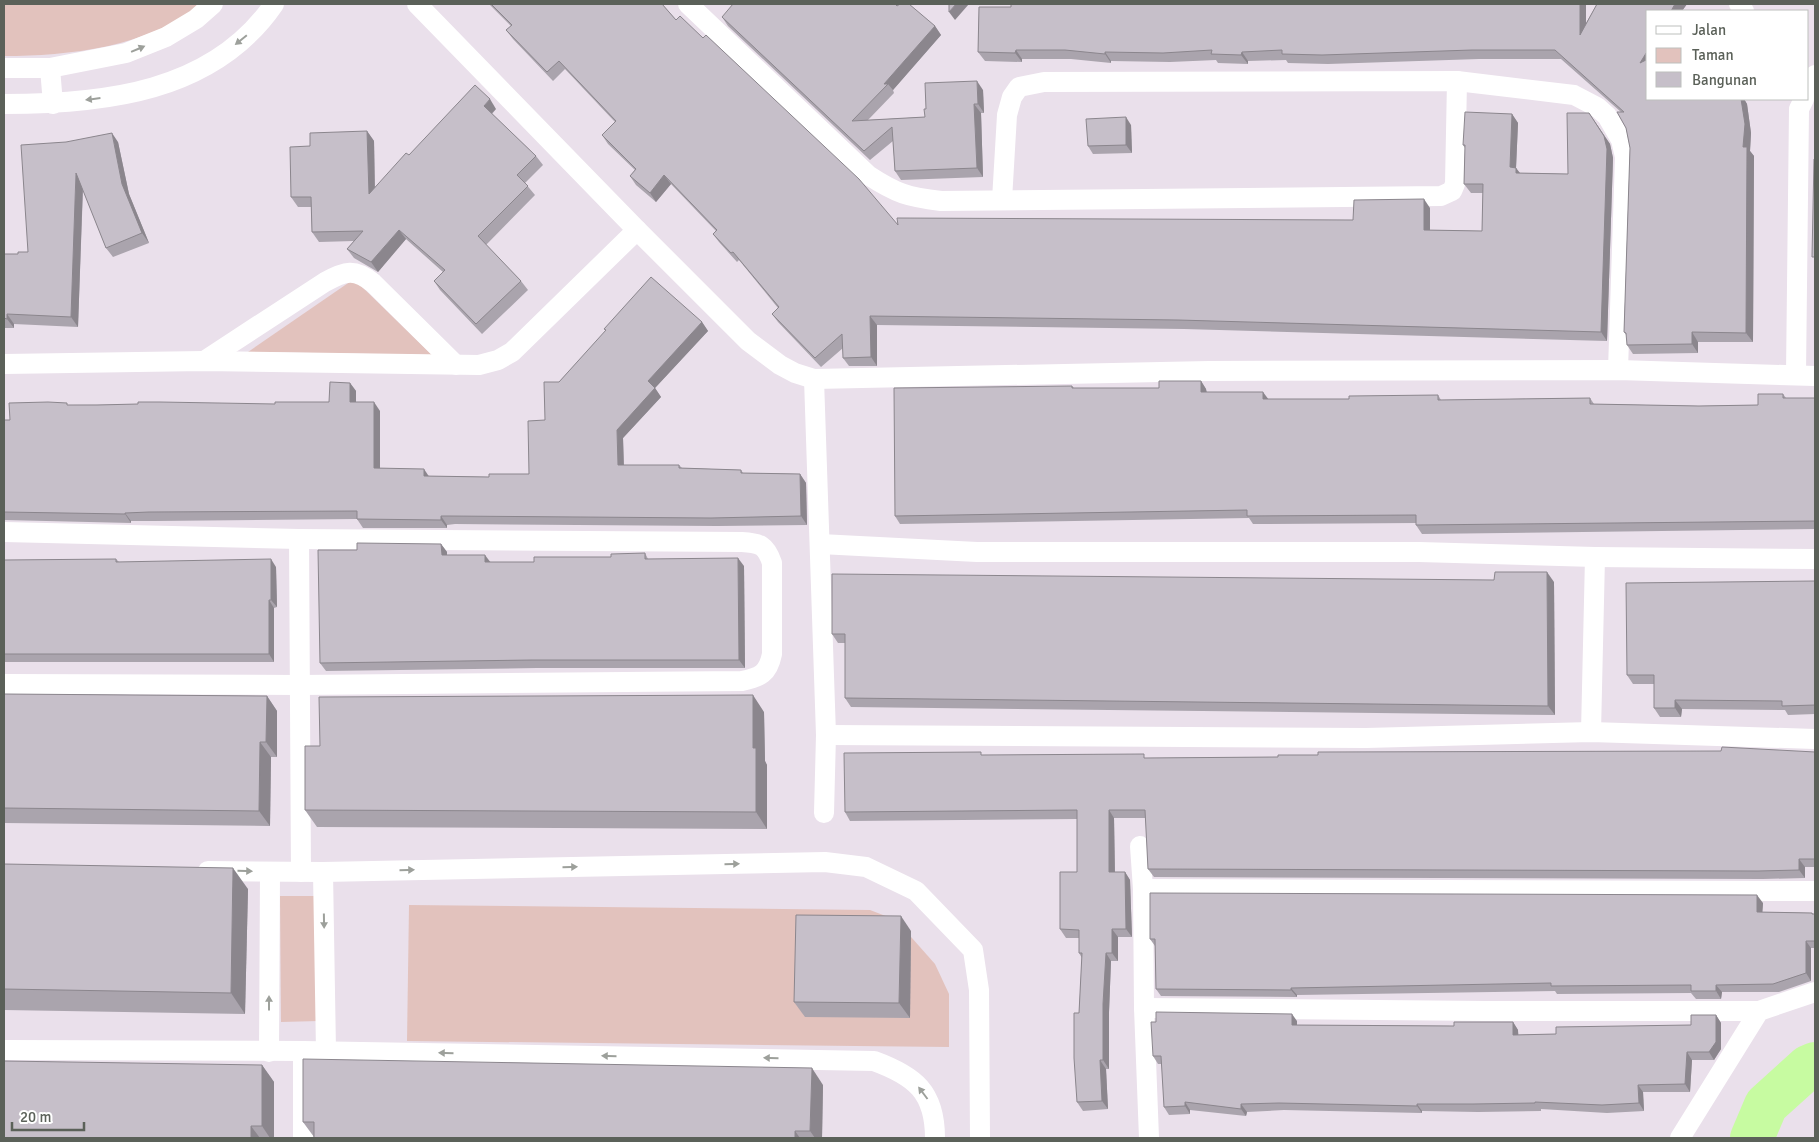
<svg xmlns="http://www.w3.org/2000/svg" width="1819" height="1142" font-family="Signika,sans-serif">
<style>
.green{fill:#e2c2bd}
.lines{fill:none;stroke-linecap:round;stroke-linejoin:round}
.river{stroke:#c7fba1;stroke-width:44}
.minor{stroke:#fff;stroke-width:20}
.wall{fill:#aaa4ad}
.shaded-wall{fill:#8b868d}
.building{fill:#c6bfc9;stroke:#8b868d}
.oneway{fill:#9da09b}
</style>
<rect width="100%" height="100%" fill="#eae0eb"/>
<g class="green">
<path d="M4 4H201C150 47 68 56 4 56Z"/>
<polygon points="354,279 432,355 248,352"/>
<polygon points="280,896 317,896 319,1021 281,1022"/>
<polygon points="409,905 870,910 896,920 935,964 949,994 949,1047 407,1041"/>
</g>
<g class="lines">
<polyline class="river" points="1752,1138 1766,1105 1808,1067 1815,1064"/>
<g class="minor">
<polyline points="417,4 637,230 748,341 780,365 795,373 814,379 1209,371 1618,370 1815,376"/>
<path d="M688 4 868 175C897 194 908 197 941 201L1441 196 1452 191 1455 184 1457 81"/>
<polyline points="1739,4 1744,11"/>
<polyline points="4,68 50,68 126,53 166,37 196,19 213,4"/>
<polyline points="50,68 53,104"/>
<polyline points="1808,91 1815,75"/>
<path d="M4 104C103 104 213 93 274 4"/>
<polyline points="1002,200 1007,115 1012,97 1019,87 1044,82 1457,81 1574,95 1597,107 1607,116 1621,140 1625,157 1618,370"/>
<path d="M204 361 325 282C345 271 355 268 373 283L456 365"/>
<polyline points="4,364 204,361 479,365 498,360 512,352 637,230"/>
<polyline points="1796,374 1799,109 1804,99"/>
<polyline points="814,379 826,735 824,813"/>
<path d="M4 532 299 539 742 542C760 543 766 545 772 563V654C768 674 760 677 742 681L300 685 4 684"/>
<polyline points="299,539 301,872"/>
<polyline points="820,544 977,552 1419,552 1595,557 1815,559"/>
<polyline points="1591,732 1595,557"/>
<polyline points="826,735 1366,738 1591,732 1815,739"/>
<polyline points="1140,846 1143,889"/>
<polyline points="208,871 323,872 825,862 866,867 916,891 973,950 979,990 980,1138"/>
<polyline points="323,872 326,1051"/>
<polyline points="1144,1008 1486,1011 1759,1011"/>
<path d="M4 1050 303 1051 874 1061C915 1076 935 1092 935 1138"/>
<polyline points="269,1052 270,872"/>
<polyline points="303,1138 303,1051"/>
<polyline points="1149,1138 1144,1008 1143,889 1815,891"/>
<polyline points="1680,1138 1759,1011 1815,992"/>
</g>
</g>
<g class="wall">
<polygon points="489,4 662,4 676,20 898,225 1353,220 1430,208 1430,230 1482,231 1483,193 1471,193 1464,184 1465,148 1463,145 1512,114 1518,123 1516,168 1520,173 1568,174 1589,113 1610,144 1613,158 1607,341 1184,329 877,325 877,366 849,366 843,358 843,348 821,367 778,322 772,314 778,308 739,260 737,262 719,242 713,234 716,231 671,184 656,202 636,185 630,176 635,170 608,144 602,135 615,122 565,69 553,81 513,39 506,30 511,26"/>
<polygon points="1597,4 1687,4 1682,11 1648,11 1648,99 1744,99 1747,104 1751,133 1750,151 1754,156 1753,342 1698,342 1698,353 1633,354 1627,345 1627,336 1624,332 1630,148 1626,128 1621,112 1561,59 1479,59 1328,64 1288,63 1286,60 1248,61 1248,64 1218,63 1216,60 1170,62 1111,61 1111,63 1071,59 1022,59 1022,62 985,61 978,52 979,7 1586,23"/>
<polygon points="897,6 935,26 941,35 893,90 894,93 868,120 925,117 926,109 983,90 984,113 981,113 983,177 901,180 895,171 893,141 870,160 728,26 722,17"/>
<polygon points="496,109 492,114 536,156 543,165 525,183 535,195 486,245 521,281 528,290 482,334 440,290 434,281 443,272 406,239 378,272 354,258 347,249 354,241 319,242 312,232 311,207 298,207 291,197 310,146 367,131 374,141 375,187 409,155"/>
<polygon points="1131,125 1132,153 1093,154 1088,146"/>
<polygon points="118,142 129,194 149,243 113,257 106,248 83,189 78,327 14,324 14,328 4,328 4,254 18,254 28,252"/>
<polygon points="702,322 708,331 655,388 661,397 623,438 624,465 679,465 682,468 741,470 743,473 800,474 806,483 807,525 717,526 455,524 447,525 447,528 363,528 357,519 155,521 131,521 131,523 4,520 4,420 10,420 68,405 275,404 329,402 350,383 356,391 356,402 380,411 380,468 429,476 489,477 529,474 545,420 559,382 606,331 604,329"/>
<polygon points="1201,381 1206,389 1207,392 1268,399 1349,399 1438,395 1441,400 1590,398 1594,404 1699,406 1758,405 1783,394 1786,398 1815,398 1815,529 1422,534 1416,525 1416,523 1253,524 1249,518 900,524 895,516 1072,386 1074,388 1159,388"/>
<polygon points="441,544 447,552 447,555 491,562 534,562 611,557 645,553 648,559 744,566 745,668 537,668 326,671 320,663 357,550"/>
<polygon points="116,559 119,562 276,567 277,607 274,608 274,662 4,662 4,604"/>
<polygon points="1815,581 1815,714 1788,715 1785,710 1682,709 1681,717 1660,717 1654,708 1654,684 1633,684 1627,675"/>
<polygon points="1554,582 1555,715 851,707 845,698 845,643 838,643 832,634"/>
<polygon points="4,694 267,696 277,711 277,757 271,757 270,826 4,823"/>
<polygon points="764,712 765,761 767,765 767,829 317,827 305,810 320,746"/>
<polygon points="1815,752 1815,867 1805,867 1805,878 1763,879 1154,877 1148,869 1146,818 1114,818 1115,872 1125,872 1130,880 1132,937 1118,937 1118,961 1111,961 1109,1012 1109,1069 1106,1069 1108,1109 1083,1111 1077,1102 1079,1013 1082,958 1079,953 1079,938 1066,938 1060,929 1077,872 1077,819 850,821 845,812 983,755 1147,758"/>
<polygon points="4,864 248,889 245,1014 4,1010"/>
<polygon points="1763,903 1762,912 1812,913 1813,914 1815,914 1815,948 1811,948 1811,981 1779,992 1722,992 1721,999 1696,999 1691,993 1557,994 1555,991 1297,995 1297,997 1161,996 1156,989 1155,946 1150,939"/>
<polygon points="911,931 910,1018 805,1017 794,1002"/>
<polygon points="1716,1015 1721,1023 1721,1049 1714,1060 1692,1060 1690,1092 1643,1092 1644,1111 1607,1113 1541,1109 1541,1111 1478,1112 1422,1111 1422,1113 1284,1110 1247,1112 1246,1116 1190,1110 1190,1114 1169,1115 1164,1107 1162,1064 1158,1064 1153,1056 1297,1021 1297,1025 1454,1026 1513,1022 1518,1030 1518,1035 1556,1034 1691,1025"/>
<polygon points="262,1065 274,1082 274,1138 4,1138"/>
<polygon points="823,1085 822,1138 314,1138 314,1137 303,1122"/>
</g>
<g class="shaded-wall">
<polygon points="956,4 969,4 955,20 949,12"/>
<polygon points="1580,4 1586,4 1586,45 1580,35"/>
<polygon points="1675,4 1687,4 1682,11 1671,11"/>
<polygon points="935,26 941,35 893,90 888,84 884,84"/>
<polygon points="1016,50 1022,59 1022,62 1015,53"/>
<polygon points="1648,50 1648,70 1640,63"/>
<polygon points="1105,52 1111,61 1111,63 1105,54"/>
<polygon points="1242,52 1248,61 1248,64 1241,55"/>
<polygon points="977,81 983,90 984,113 978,104"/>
<polygon points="490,99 496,109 490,115 484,106"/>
<polygon points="1741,99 1744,99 1747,104 1751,133 1750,151 1754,156 1753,342 1746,333 1743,147"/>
<polygon points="974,104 981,113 983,177 977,168"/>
<polygon points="1589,113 1610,144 1613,158 1607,341 1601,332"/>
<polygon points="1512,114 1518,123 1516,168 1522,176 1522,182 1510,167"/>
<polygon points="1126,117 1131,125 1132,153 1126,145"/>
<polygon points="367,131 374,141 375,204 369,194"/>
<polygon points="112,133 118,142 129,194 149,243 142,233 122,184"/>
<polygon points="76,173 83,183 78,327 71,317"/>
<polygon points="664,175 671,184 656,202 650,193"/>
<polygon points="1424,199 1430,208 1430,239 1424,230"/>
<polygon points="399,230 406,239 378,272 371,262"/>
<polygon points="7,314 14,324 14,328 7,319"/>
<polygon points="870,316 877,325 877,366 871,357"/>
<polygon points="702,322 708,331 655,388 661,397 623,438 624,474 618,465 617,430 648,381"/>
<polygon points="1692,332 1698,342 1698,353 1692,344"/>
<polygon points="1201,381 1206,389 1207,400 1201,392"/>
<polygon points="350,383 356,391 356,410 350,402"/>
<polygon points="1263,392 1269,400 1263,399"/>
<polygon points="374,402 380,411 380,476 374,468"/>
<polygon points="424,469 430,478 424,476"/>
<polygon points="800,474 806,483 807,525 801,516"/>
<polygon points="125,513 131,521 131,523 125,514"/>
<polygon points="441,516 447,525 447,528 441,520"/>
<polygon points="441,544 447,552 447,563 442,555"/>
<polygon points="485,555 491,563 485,562"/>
<polygon points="738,558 744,566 745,668 739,660"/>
<polygon points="271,559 276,567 277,607 271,600"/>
<polygon points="1547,572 1554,582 1555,715 1548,706"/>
<polygon points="269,600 274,608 274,662 269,654"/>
<polygon points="753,695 764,712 765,761 767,765 767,829 756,812 753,748"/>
<polygon points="267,696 277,711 277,757 266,742"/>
<polygon points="1675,700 1682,709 1681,717 1675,708"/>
<polygon points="260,742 271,757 270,826 259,811"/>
<polygon points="1109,810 1114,818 1115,880 1109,872"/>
<polygon points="1799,859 1805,867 1805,878 1799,870"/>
<polygon points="233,868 248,889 245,1014 231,993"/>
<polygon points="1125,872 1130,880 1132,937 1126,929"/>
<polygon points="1757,895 1763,903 1762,920 1757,912"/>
<polygon points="901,916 911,931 910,1018 899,1003"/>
<polygon points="1112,929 1118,937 1118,961 1112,953"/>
<polygon points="1806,941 1811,948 1811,981 1806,973"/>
<polygon points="1106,953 1111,961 1109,1012 1109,1069 1103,1060 1103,1004"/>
<polygon points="1716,985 1722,992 1721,999 1716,991"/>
<polygon points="1291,988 1297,995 1297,997 1291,990"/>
<polygon points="1292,1014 1297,1021 1297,1033 1292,1025"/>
<polygon points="1716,1015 1721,1023 1721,1049 1714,1060 1709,1052"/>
<polygon points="1513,1022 1518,1030 1519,1043 1513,1035"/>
<polygon points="1687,1052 1692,1060 1690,1092 1685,1084"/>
<polygon points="1100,1060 1106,1069 1108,1109 1102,1101"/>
<polygon points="262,1065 274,1082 274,1138 270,1138 262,1126"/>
<polygon points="812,1068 823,1085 822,1138 815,1138 810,1131"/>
<polygon points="1638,1085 1643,1092 1644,1111 1639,1103"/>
<polygon points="1185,1102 1190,1110 1190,1114 1185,1106"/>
<polygon points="1241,1104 1247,1112 1246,1116 1241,1109"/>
<polygon points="1417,1104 1422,1111 1422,1113 1417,1106"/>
<polygon points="251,1126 260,1138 251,1138"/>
<polygon points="795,1131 800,1138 795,1138"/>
</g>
<g class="building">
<polygon points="491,4 662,4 676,20 680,16 703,38 706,35 859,179 898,225 897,218 1353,220 1354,200 1424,199 1424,230 1482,231 1483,184 1464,184 1465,145 1463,145 1465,112 1512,114 1510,167 1516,168 1516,173 1568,174 1567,113 1589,113 1604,136 1607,149 1601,332 1178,320 870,316 871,357 843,358 842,334 815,358 772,314 779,307 733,252 731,253 713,234 717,230 664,175 650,193 630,176 636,169 602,135 616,121 559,61 547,72 506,30 512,25"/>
<polygon points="733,4 895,4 897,6 900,4 909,4 935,26 884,84 888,84 852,121 925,117 924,109 926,109 925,83 977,81 978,104 974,104 977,168 895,171 892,127 864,151 722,17"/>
<polygon points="949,4 956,4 949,12"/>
<polygon points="1011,4 1580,4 1580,35 1597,4 1675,4 1671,11 1648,11 1648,50 1640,63 1648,59 1648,99 1741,99 1745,124 1743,147 1747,147 1746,333 1692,332 1692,344 1627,345 1626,333 1624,332 1630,148 1626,128 1617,112 1624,112 1555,50 1472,50 1322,55 1282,54 1282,50 1242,52 1241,55 1211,54 1212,50 1163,53 1105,52 1105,54 1065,50 1016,50 1015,53 978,52 979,7 1011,7"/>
<polygon points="475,85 490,99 484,106 536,156 517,175 528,186 478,236 521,281 476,324 434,281 445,270 399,230 371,262 347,249 363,231 312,232 311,197 291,197 290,147 310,146 310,133 367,131 369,194 406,153 409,155"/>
<polygon points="1126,117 1126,145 1088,146 1086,119"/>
<polygon points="112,133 122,184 142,233 106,248 76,173 71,317 7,314 7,319 4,318 4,254 18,254 18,252 28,252 21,145 66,142"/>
<polygon points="1814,159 1815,159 1815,257 1812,257"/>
<polygon points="651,277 702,322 648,381 655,388 617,430 618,465 679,465 679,468 741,470 741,473 800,474 801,516 711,518 449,516 441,516 441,520 357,519 357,511 149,512 125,513 125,514 4,512 4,420 10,420 9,403 48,402 67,403 67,405 97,405 138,404 138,402 160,402 275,404 275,402 329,402 330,382 350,383 350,402 374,402 374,468 424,469 424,476 489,477 489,474 529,474 528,421 545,420 544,382 559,382 606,330 604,329"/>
<polygon points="1159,381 1201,381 1201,392 1263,392 1263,399 1349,399 1349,396 1438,395 1438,400 1590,398 1590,404 1699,406 1758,405 1758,394 1783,394 1783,398 1815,398 1815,521 1416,525 1416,515 1247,516 1247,510 895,516 894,388 1072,386 1072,388 1159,388"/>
<polygon points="357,543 441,544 442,555 485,555 485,562 534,562 534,557 611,557 611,554 645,553 645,559 738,558 739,660 532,660 320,663 318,550 357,550"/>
<polygon points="116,559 116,562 271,559 271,600 269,600 269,654 4,654 4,560"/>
<polygon points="1495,572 1547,572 1548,706 845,698 845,634 832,634 832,574 1494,580"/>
<polygon points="1815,581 1815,705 1782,706 1782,701 1675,700 1675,708 1654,708 1654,675 1627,675 1626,583"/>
<polygon points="4,694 267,696 266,742 260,742 259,811 4,808"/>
<polygon points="753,695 753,748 756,748 756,812 305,810 305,746 320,746 319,697"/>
<polygon points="1722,747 1815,752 1815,859 1799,859 1799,870 1758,871 1148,869 1145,810 1109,810 1109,872 1125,872 1126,929 1112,929 1112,953 1106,953 1103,1004 1103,1060 1100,1060 1102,1101 1077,1102 1074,1058 1074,1013 1079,1013 1082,953 1079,953 1079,930 1060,929 1060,872 1077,872 1077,810 845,812 844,753 981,752 981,755 1144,754 1144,758 1278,757 1278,755 1318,755 1318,752 1721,751"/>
<polygon points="4,864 233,868 231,993 4,989"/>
<polygon points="1150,893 1757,895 1757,912 1812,913 1812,914 1815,914 1815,941 1806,941 1806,973 1773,984 1716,985 1716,991 1691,991 1691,985 1551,986 1551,983 1291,988 1291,990 1156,989 1155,939 1150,939"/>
<polygon points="796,915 901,916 899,1003 794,1002"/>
<polygon points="1156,1012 1292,1014 1292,1025 1454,1026 1454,1022 1513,1022 1513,1035 1556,1034 1556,1027 1691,1025 1691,1015 1716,1015 1716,1042 1709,1052 1687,1052 1685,1084 1638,1085 1639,1103 1602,1105 1535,1102 1535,1103 1473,1104 1417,1104 1417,1106 1279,1103 1241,1104 1241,1109 1185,1102 1185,1106 1164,1107 1161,1056 1153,1056 1151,1022 1156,1022"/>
<polygon points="303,1059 812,1068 810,1131 795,1131 795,1138 314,1138 314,1122 303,1122"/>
<polygon points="4,1061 262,1065 262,1126 251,1126 251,1138 4,1138"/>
</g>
<defs><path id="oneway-solid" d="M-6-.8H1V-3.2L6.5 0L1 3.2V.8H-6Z" transform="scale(1.25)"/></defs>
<g class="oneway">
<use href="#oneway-solid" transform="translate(241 40) rotate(141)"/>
<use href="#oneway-solid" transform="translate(138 49) rotate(-23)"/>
<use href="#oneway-solid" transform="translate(93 99) rotate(173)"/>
<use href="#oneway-solid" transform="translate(732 864) rotate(-1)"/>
<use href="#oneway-solid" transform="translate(570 867) rotate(-1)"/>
<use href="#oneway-solid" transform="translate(407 870) rotate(-1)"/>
<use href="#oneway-solid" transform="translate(245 871) rotate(1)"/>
<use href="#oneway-solid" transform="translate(324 921) rotate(89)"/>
<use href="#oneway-solid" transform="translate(269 1003) rotate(-90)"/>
<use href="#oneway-solid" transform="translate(446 1053) rotate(-179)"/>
<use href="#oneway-solid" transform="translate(609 1056) rotate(-179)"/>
<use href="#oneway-solid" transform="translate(771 1058) rotate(-179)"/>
<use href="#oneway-solid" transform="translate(923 1093) rotate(-127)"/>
</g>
<rect width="1819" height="1142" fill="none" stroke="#5b6159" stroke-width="10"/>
<rect x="1646" y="10" width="162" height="90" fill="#ffffff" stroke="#bdc0bd"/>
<rect x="1656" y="26" width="25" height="8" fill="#ffffff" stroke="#bdc0bd"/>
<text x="1692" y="35" font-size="15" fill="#5b6159">Jalan</text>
<rect x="1656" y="48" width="25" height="15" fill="#e2c2bd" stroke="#bdc0bd"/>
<text x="1692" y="60" font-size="15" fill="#5b6159">Taman</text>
<rect x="1656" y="72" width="25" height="15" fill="#c6bfc9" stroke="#bdc0bd"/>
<text x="1692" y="85" font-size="15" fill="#5b6159">Bangunan</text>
<path d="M12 1122v8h72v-8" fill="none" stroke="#5b6159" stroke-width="2.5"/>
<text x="20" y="1122" font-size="15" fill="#5b6159" stroke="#ffffff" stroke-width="4" paint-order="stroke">20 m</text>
</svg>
